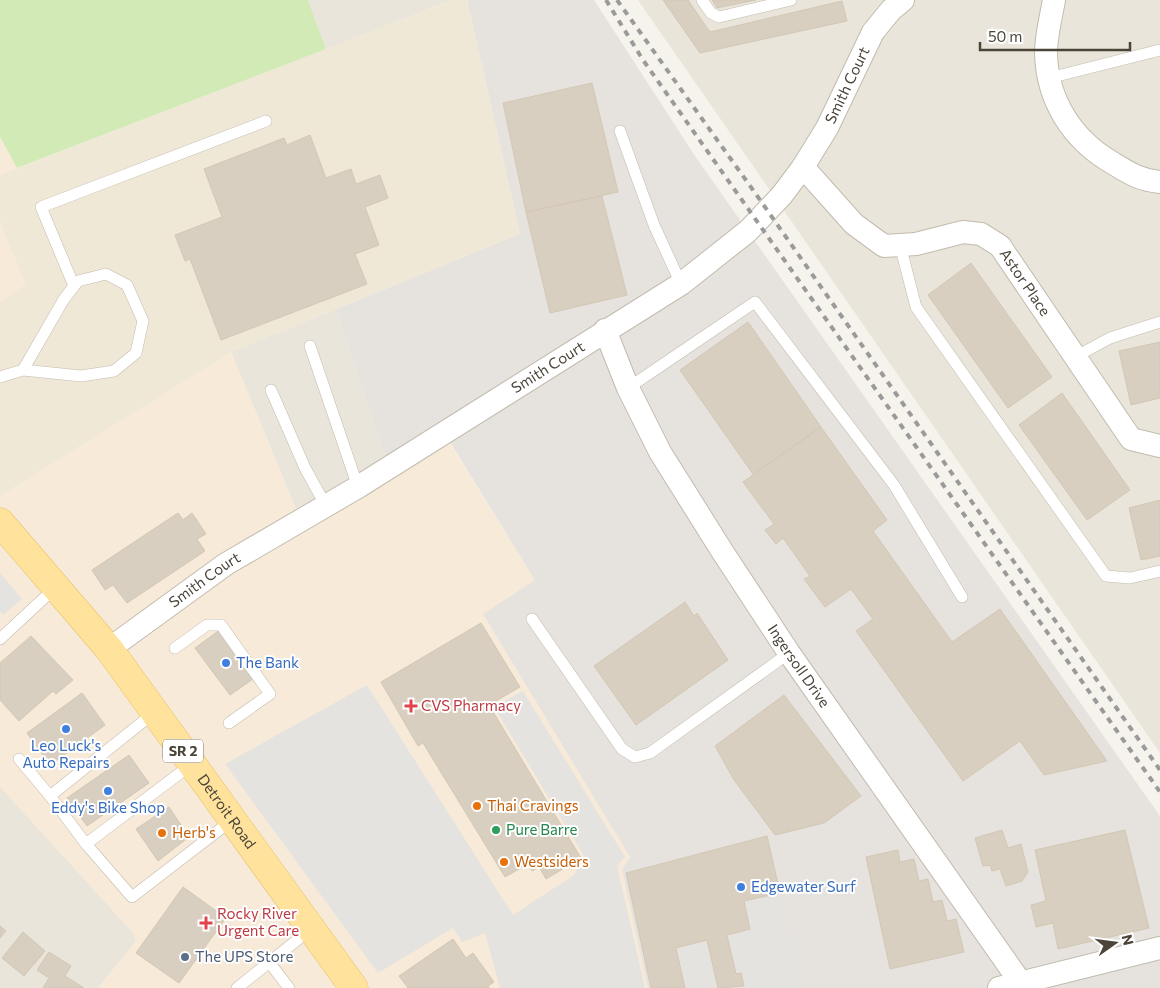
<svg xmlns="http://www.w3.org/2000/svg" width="1160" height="988" font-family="Commissioner,sans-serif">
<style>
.residential{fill:#eae5da}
.commercial{fill:#f7ead8}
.industrial{fill:#e6e2dd}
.education{fill:#efe8d6}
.green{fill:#d2eab5}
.parking{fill:#e5e3e0}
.building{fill:#d8cfc1;stroke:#d3c7b4}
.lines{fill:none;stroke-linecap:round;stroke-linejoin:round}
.lane-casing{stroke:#c2bbae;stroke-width:12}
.street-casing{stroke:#c2bbae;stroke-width:24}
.primary-casing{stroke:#e6c16a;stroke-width:29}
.lane{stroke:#fff;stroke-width:11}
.street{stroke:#fff;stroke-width:22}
.primary{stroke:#ffe39c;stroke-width:28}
.rail{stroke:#9a9a9a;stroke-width:4;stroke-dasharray:6 6;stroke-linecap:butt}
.shop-dot{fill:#3f7fe0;stroke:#fff;stroke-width:2}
.health-dot{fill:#e0444e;stroke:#fff;stroke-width:2}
.food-dot{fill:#e8710a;stroke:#fff;stroke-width:2}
.leisure-dot{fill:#2e9e5b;stroke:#fff;stroke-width:2}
.service-dot{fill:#5c6f8a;stroke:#fff;stroke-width:2}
.labels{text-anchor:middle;stroke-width:4;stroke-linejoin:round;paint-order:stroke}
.shield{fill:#fff;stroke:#817c74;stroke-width:1}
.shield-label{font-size:14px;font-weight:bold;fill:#4b4439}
.street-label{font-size:15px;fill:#4b4439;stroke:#fff}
.shop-label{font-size:15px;fill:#366cbe;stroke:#fff;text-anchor:start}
.health-label{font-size:15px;fill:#be3a42;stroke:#fff;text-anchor:start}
.food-label{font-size:15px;fill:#c56008;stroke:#fff;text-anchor:start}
.leisure-label{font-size:15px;fill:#27864d;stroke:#fff;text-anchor:start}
.service-label{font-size:15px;fill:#4e5e75;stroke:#fff;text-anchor:start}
</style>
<rect width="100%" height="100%" fill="#f6f3ec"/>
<g class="residential">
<polygon points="308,0 452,0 326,49"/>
<polygon points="638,0 1160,0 1160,753"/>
<polygon points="336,309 391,473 303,526 231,352"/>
<polygon points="0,786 134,934 137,940 98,988 0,988"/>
</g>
<g class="commercial">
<polygon points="0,137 17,168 0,175"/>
<polygon points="0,222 27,284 0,303"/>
<polygon points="231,352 303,526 447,439 535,580 483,614 630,857 622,870 648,988 98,988 136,941 134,934 0,787 0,496"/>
</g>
<polygon class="industrial" points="467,0 594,0 695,156 1160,816 1160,988 648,988 622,870 630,857 483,614 535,580 448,439 391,473 336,309 520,234"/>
<polygon class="education" points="452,0 467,0 520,234 231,352 0,496 0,303 26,284 0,222 0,175"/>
<polygon class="green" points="0,0 308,0 326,49 17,168 0,137"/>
<g class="parking">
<polygon points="0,573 22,599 3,615 0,611"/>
<polygon points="367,685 513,915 574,875 584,856 494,707 523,691 625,857 617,866 645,988 500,988 485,933 462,942 453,928 378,973 225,764"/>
<polygon points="779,894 801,988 741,988 745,986 742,973 737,973 729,936 751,931 745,902"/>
<polygon points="706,942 716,988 686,988 677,949"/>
</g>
<g class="building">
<polygon points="663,0 688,0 710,32 842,1 847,21 700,53"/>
<polygon points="712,0 756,0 717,8"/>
<polygon points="592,83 618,192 526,212 503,103"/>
<polygon points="310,135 326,178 351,169 356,184 380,175 388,198 365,207 379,245 355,254 367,284 221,340 190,259 185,261 175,235 222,217 204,169 284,138 287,145"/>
<polygon points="602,196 627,295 550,313 526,212"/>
<polygon points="971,263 1052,377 1008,408 928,295"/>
<polygon points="748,322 821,427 753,474 680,370"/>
<polygon points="1160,342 1160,398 1131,405 1119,351"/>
<polygon points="1062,393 1130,490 1087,520 1019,425"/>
<polygon points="821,427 887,520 873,531 952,642 1000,609 1107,761 1044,775 1020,741 963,781 856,631 873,619 851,589 825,607 804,579 810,576 783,538 776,544 765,530 774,524 743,482"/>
<polygon points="1160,500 1160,556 1141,560 1129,508"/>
<polygon points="178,513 183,520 192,513 206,534 197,539 205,551 127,603 113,585 105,590 92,570"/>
<polygon points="685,602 694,616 697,613 728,660 636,725 594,666"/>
<polygon points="481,623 520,687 489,705 581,858 546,879 539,867 532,871 528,864 505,877 423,743 418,746 381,682"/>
<polygon points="221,629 256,677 230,695 195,648"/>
<polygon points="31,636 73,680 56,694 53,691 19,721 0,700 0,663"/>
<polygon points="82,693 105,725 50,765 27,733"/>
<polygon points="784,695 861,796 824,823 775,835 734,780 715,746"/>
<polygon points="129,755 149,783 87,826 67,798"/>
<polygon points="169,807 189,837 158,861 136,829"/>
<polygon points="1002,830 1008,848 1021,844 1028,872 1022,881 1006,886 1000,869 992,871 990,865 983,866 975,838"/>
<polygon points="1125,830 1149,928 1058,949 1053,923 1036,927 1031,905 1046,901 1035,850"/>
<polygon points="767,836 780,893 744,901 750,929 727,935 736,974 741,973 744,986 718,988 707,940 676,948 685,988 651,988 626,873"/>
<polygon points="898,850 900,862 914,859 919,881 928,879 933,902 942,900 947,921 956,919 964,952 890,969 866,857"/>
<polygon points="183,887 226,918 179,983 136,953"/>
<polygon points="0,926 6,931 0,938"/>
<polygon points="23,932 45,951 24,976 2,958"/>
<polygon points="453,939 466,958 473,953 494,982 488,986 489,988 408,988 399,976"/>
<polygon points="49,952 71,966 65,976 84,988 43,988 49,978 37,970"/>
</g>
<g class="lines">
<defs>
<g id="lane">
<polyline points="702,0 711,13 719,17 791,0"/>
<polyline points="1049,78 1160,50"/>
<polyline points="620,131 654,225 681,284"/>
<polyline points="900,245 916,307 1106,576 1130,578 1160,571"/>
<polyline points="74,286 41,207 266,121"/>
<polyline points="310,346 358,487"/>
<polyline points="1075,357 1110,338 1160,322"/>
<polyline points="0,377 23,370 81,376 114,371 136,353 143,321 127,285 106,274 78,281 64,299 23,370"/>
<polyline points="628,388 755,302 894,485 962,597"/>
<polyline points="271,390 305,468 326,506"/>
<polyline points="532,619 622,749 635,757 650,753 789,653"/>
<polyline points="0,639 56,587"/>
<polyline points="175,648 207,625 221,625 270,694 229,723"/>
<polyline points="19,759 50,796 155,712"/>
<polyline points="50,796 86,844 192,764"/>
<polyline points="86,844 132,897 232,820"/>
<polyline points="269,962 289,988"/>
<polyline points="237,988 311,929"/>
</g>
<g id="street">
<path d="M1054 0C1051 17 1046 36 1046 53 1047 100 1072 139 1111 162 1129 173 1139 180 1160 182"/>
<path id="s1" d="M803 167 854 224 884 246 916 244 963 232 981 234 1000 246 1131 439 1160 446"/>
<path id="s2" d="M605 330 628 388 660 452 722 551 789 653 1021 983"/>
<path id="s3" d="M109 649 226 564 358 487 681 284 748 231 782 195 803 167 827 128 873 32 891 10 903 0"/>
<polyline points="999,988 1160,948"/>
</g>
<g id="primary">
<path id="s4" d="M0 522 109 649 354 988"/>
</g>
</defs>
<use href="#lane" class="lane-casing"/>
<use href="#street" class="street-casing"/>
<use href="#primary" class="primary-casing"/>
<use href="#lane" class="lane"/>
<use href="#street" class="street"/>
<use href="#primary" class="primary"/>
<g class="rail">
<polyline points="606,0 643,60 1160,792"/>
<polyline points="617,0 753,190 1160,770"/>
</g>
</g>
<g class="shop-dot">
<circle cx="226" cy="663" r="5"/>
<circle cx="66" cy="729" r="5"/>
<circle cx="108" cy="791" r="5"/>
<circle cx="741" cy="887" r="5"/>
</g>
<g class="health-dot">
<path d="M408.5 698.5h5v5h5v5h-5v5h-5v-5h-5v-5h5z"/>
<path d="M203.5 915.5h5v5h5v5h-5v5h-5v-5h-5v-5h5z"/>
</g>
<g class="food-dot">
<circle cx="477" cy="806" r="5"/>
<circle cx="162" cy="833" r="5"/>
<circle cx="504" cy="862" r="5"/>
</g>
<circle class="leisure-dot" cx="496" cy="830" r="5"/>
<circle class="service-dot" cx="185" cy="957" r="5"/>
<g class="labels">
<rect class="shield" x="163" y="739.5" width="40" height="23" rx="4"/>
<g class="shield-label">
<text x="183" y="756">SR 2</text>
</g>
<g class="street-label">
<text dy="5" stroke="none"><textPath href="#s3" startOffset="942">Smith Court</textPath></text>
<text dy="5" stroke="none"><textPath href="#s1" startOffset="279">Astor Place</textPath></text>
<text dy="5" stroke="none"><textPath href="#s3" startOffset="522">Smith Court</textPath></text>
<text dy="5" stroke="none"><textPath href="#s3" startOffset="118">Smith Court</textPath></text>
<text dy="5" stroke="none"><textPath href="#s2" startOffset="389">Ingersoll Drive</textPath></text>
<text dy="5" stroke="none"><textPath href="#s4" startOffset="368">Detroit Road</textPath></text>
</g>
<g class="shop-label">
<text x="236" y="668">The Bank</text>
<text x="66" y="751" text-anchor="middle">Leo Luck's<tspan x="66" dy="17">Auto Repairs</tspan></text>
<text x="108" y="813" text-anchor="middle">Eddy's Bike Shop</text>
<text x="751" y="892">Edgewater Surf</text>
</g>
<g class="health-label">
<text x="421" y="711">CVS Pharmacy</text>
<text x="217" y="919">Rocky River<tspan x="217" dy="17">Urgent Care</tspan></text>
</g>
<g class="food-label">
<text x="487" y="811">Thai Cravings</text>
<text x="172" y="838">Herb's</text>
<text x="514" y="867">Westsiders</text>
</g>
<g class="leisure-label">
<text x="506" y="835">Pure Barre</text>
</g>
<g class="service-label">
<text x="195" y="962">The UPS Store</text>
</g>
</g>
<g transform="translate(1115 943) rotate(76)" stroke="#ffffff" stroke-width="4" paint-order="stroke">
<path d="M0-4L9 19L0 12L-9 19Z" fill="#4b4439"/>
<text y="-8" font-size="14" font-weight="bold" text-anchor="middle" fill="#4b4439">N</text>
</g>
<path d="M980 42v8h150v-8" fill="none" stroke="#4b4439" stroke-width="2.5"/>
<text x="988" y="42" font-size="15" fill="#4b4439" stroke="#ffffff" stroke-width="4" paint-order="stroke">50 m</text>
</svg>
